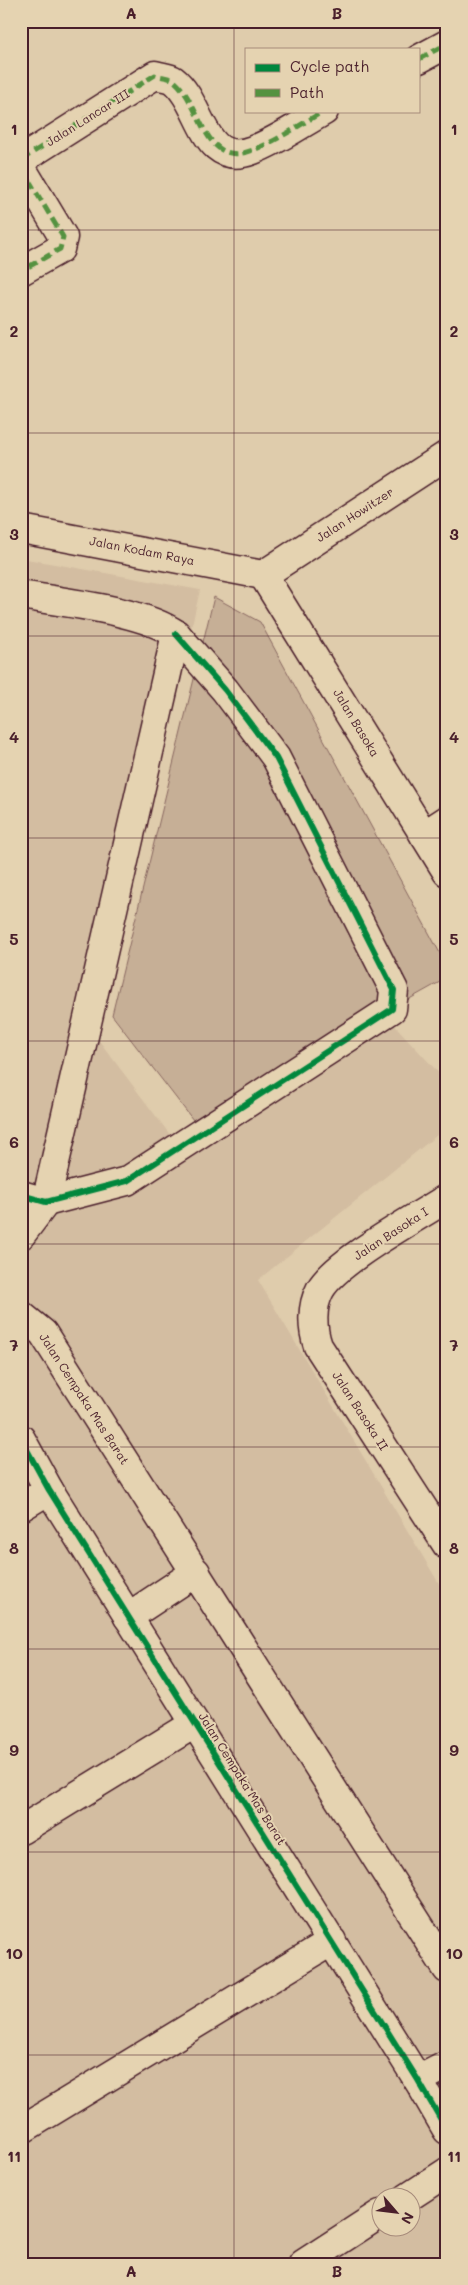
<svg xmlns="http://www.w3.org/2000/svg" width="468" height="2285" font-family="Mali,sans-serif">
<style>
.built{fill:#d3bda1;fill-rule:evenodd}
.green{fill:#c6af96;stroke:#886760}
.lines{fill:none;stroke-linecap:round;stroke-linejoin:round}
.minor-casing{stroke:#4a1f2b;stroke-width:31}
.minor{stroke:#e5d3b1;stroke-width:28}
.quiet{stroke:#549240;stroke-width:5;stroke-dasharray:10 5;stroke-linecap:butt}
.cycleway-casing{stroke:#e5d3b1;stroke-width:9}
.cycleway{stroke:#00873e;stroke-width:6}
.grid{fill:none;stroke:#4a1f2b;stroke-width:1;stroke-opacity:0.55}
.labels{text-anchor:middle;stroke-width:4;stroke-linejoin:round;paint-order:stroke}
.street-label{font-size:12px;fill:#4a1f2b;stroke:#e5d3b1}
.neatline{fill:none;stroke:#4a1f2b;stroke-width:2}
.grid-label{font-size:16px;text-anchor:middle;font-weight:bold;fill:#4a1f2b}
</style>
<rect width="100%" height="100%" fill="#dfccac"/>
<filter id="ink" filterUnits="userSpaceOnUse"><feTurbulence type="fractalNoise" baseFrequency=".02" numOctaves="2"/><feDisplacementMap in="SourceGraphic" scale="10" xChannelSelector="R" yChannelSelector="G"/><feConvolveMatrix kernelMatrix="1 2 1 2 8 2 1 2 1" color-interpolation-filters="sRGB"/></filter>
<g filter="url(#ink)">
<path class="built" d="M21 558 200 590 97 1038 177 1144 388 1018 447 1082V1127L258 1280 447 1597V2264H21ZM380 2198H410V2228H380Z"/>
<polygon class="green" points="214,597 260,622 447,966 447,978 193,1120 112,1015"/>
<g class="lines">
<defs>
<g id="minor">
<polyline points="419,59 447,44"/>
<path d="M21 160 155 75C161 77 169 77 173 80 203 103 202 170 253 150 277 141 301 124 324 111"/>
<polyline points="21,167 63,237 60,249 21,271"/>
<polyline points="21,529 263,575"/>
<polyline points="263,575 447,872"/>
<polyline points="263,575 447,455"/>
<path d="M21 595C65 603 142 610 176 634L46 1202 21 1235"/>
<polyline points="424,835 447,820"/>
<polyline points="21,1195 46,1202 127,1181 392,1009 394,990 276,758 225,690 176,634"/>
<path d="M447 1198C416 1218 336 1261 320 1290 311 1307 312 1329 318 1346L447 1545"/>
<polyline points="21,1315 43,1333 447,1969"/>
<polyline points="21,1439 49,1490 418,2080 447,2130"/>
<polyline points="21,1507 49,1490"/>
<polyline points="128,1617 196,1572"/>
<polyline points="21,1830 194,1724"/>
<polyline points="418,2080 447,2065"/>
<polyline points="21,2130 332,1941"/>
<polyline points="407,2198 447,2172"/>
<polyline points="303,2264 380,2214"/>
</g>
</defs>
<use href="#minor" class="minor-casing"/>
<use href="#minor" class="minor"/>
<g class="quiet">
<polyline points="419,59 447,44"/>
<path d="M21 160 155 75C161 77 169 77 173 80 203 103 202 170 253 150 277 141 301 124 324 111"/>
<polyline points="21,167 63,237 60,249 21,271"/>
</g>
<defs>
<g id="cycleway">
<polyline points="21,1195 46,1202 127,1181 392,1009 394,990 276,758 225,690 176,634"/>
<polyline points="21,1439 49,1490 418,2080 447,2130"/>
</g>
</defs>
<use href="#cycleway" class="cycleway-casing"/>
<use href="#cycleway" class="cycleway"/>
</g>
</g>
<path class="grid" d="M234 21V2264M21 230H447M21 433H447M21 636H447M21 838H447M21 1041H447M21 1244H447M21 1447H447M21 1649H447M21 1852H447M21 2055H447"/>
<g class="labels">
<g class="street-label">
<text transform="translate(88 118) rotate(-32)" y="4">Jalan Lancar III</text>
<text transform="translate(355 515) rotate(-33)" y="4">Jalan Howitzer</text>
<text transform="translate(142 551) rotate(11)" y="4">Jalan Kodam Raya</text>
<text transform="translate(356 723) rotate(59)" y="4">Jalan Basoka</text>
<text transform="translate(391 1234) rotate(-33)" y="4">Jalan Basoka I</text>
<text transform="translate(84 1399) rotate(57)" y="4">Jalan Cempaka Mas Barat</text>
<text transform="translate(360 1411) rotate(57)" y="4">Jalan Basoka II</text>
<text transform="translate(242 1779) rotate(58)" y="4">Jalan Cempaka Mas Barat</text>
</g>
</g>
<rect width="468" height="2285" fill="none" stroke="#e5d3b1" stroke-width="55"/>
<rect x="245" y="48" width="175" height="65" fill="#e5d3b1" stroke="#a78b7b"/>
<rect x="255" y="64" width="25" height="8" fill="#00873e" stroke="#a78b7b"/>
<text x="290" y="72" font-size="15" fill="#4a1f2b">Cycle path</text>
<rect x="255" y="89" width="25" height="8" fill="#549240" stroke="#a78b7b"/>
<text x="290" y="98" font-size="15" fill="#4a1f2b">Path</text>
<g transform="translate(396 2212) rotate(118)"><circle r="24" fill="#e5d3b1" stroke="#a78b7b"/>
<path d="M0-4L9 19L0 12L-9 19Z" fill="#4a1f2b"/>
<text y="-8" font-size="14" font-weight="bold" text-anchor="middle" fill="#4a1f2b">N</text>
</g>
<rect x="28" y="28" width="412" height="2230" class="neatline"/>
<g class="grid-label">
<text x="131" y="19">A</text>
<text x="337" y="19">B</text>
<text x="14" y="135">1</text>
<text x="454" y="135">1</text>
<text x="14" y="337">2</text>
<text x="454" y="337">2</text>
<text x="14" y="540">3</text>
<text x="454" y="540">3</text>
<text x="14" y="743">4</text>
<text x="454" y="743">4</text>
<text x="14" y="945">5</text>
<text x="454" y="945">5</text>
<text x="14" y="1148">6</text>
<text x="454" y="1148">6</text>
<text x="14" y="1351">7</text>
<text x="454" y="1351">7</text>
<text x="14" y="1554">8</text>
<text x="454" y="1554">8</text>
<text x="14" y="1756">9</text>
<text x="454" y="1756">9</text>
<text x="14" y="1959">10</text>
<text x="454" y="1959">10</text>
<text x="14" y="2162">11</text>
<text x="454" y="2162">11</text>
<text x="131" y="2277">A</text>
<text x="337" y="2277">B</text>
</g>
</svg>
